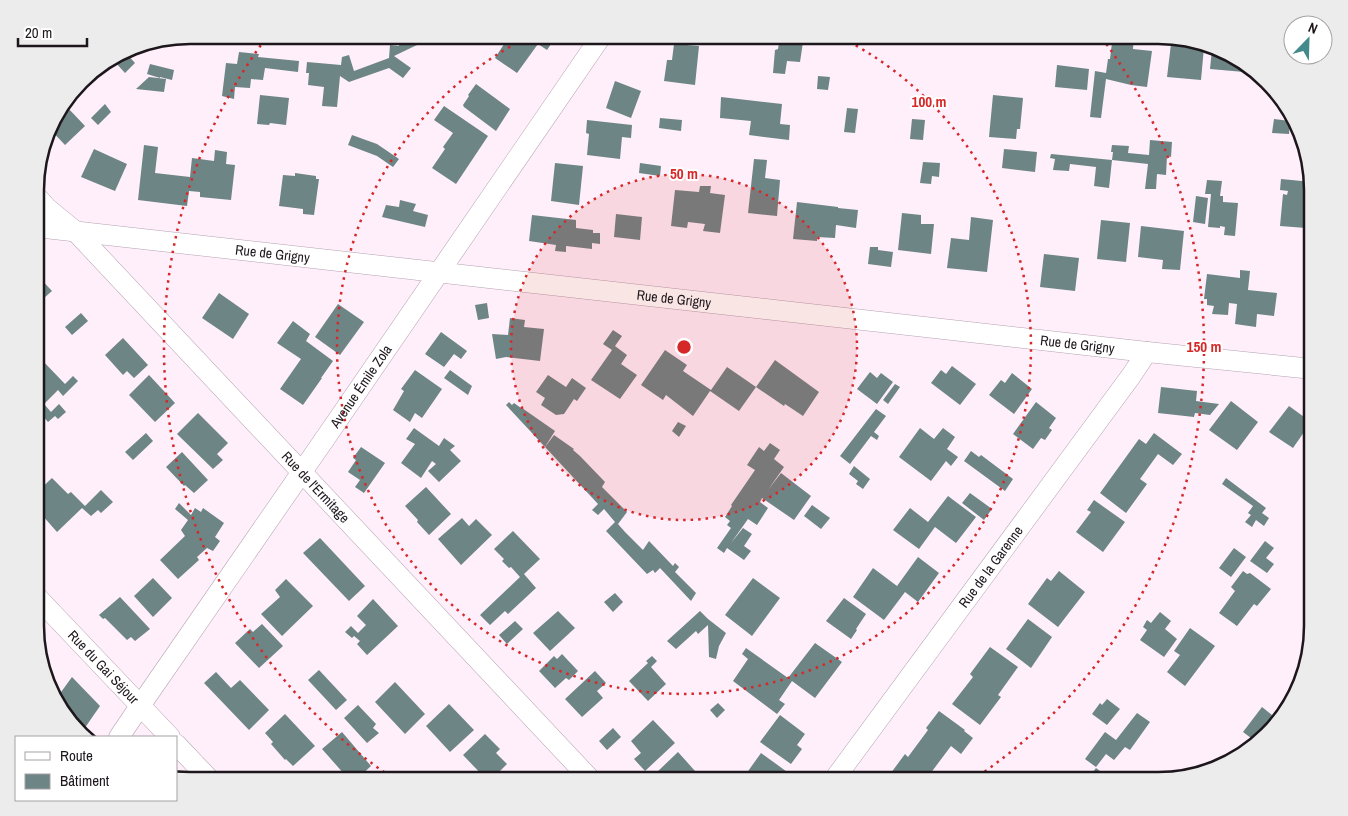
<svg xmlns="http://www.w3.org/2000/svg" width="1348" height="816" font-family="'Archivo Narrow',sans-serif">
<style>
.building{fill:#6d8585}
.lines{fill:none;stroke-linecap:round;stroke-linejoin:round}
.minor-casing{stroke:#b5a3b0;stroke-width:21}
.minor{stroke:#fff;stroke-width:20}
.ring{fill:none;stroke:#d62828;stroke-width:2.5;stroke-dasharray:2.5 5}
.labels{text-anchor:middle;stroke-width:4;stroke-linejoin:round;paint-order:stroke}
.street-label{font-size:14px;fill:#1d171c;stroke:#fff}
.rim{fill:none;stroke:#1d171c;stroke-width:2.5}
.centre{fill:#d62828;stroke:#fff;stroke-width:2.5}
.ring-label{font-size:15px;text-anchor:middle;font-weight:bold;fill:#d62828;stroke:#fff;stroke-width:4;stroke-linejoin:round;paint-order:stroke}
</style>
<rect width="100%" height="100%" fill="#feeffb"/>
<g class="building">
<polygon points="400,35 418,35 417,45 394,56 411,68 403,78 389,68 349,82 340,76 337,107 322,106 324,87 308,85 309,73 306,73 307,62 341,65 342,57 349,55 354,71 389,58 390,45 399,46"/>
<polygon points="510,35 557,35 547,50 538,44 517,73 495,58"/>
<polygon points="790,35 823,35 822,44 803,42 800,62 787,61 785,74 773,73 775,50 778,49 780,36 789,38"/>
<polygon points="889,35 954,35 953,45 889,37"/>
<polygon points="1113,35 1134,35 1133,49 1152,51 1147,87 1131,85 1106,79 1101,118 1090,117 1095,71 1106,73 1108,59 1110,59"/>
<polygon points="674,44 699,46 695,85 664,81 667,60 672,60"/>
<polygon points="1171,44 1204,47 1201,80 1167,77"/>
<polygon points="1212,49 1236,56 1245,64 1244,72 1210,69"/>
<polygon points="125,52 135,63 125,73 115,62"/>
<polygon points="239,52 259,54 258,57 299,61 298,72 265,68 263,80 251,79 250,88 235,87 234,99 222,96 226,63 237,64"/>
<polygon points="150,64 174,70 172,80 160,77 160,78 147,74"/>
<polygon points="1057,65 1089,69 1087,90 1055,87"/>
<polygon points="818,76 830,77 828,90 817,89"/>
<polygon points="149,77 166,79 164,92 136,89"/>
<polygon points="615,81 641,91 631,118 606,108"/>
<polygon points="476,84 510,109 496,131 464,107 463,105 469,96 468,95"/>
<polygon points="260,95 289,98 286,125 270,123 269,125 257,124"/>
<polygon points="993,95 1023,98 1020,129 1017,129 1016,139 989,137"/>
<polygon points="69,97 73,101 67,107 85,126 65,145 49,128 51,121"/>
<polygon points="721,97 782,104 780,124 790,125 789,140 749,135 751,121 720,118"/>
<polygon points="105,104 111,112 98,125 91,118"/>
<polygon points="444,106 488,136 456,184 432,168 445,149 443,147 453,133 434,120"/>
<polygon points="847,108 858,109 855,133 844,132"/>
<polygon points="660,118 682,120 681,131 659,128"/>
<polygon points="912,119 925,120 923,140 910,139"/>
<polygon points="1274,119 1290,121 1289,134 1272,133"/>
<polygon points="587,120 632,125 631,138 622,137 620,159 587,155 589,134 586,133"/>
<polygon points="352,135 377,144 399,159 393,167 377,156 348,145"/>
<polygon points="1150,140 1172,142 1171,157 1167,156 1166,175 1157,174 1156,189 1145,189 1148,164 1112,160 1113,152 1111,152 1112,145 1129,146 1128,153 1149,155"/>
<polygon points="144,145 158,147 155,173 190,177 192,158 214,161 215,150 227,152 226,164 235,165 231,200 200,197 200,192 189,191 187,206 138,200"/>
<polygon points="94,149 127,164 115,191 81,177"/>
<polygon points="1004,149 1037,152 1035,172 1002,168"/>
<polygon points="1051,154 1112,160 1109,188 1094,186 1096,167 1070,164 1069,171 1053,170 1055,159 1050,158"/>
<polygon points="754,159 767,160 765,178 780,180 777,216 748,213"/>
<polygon points="923,162 940,163 939,177 932,176 931,184 920,183"/>
<polygon points="555,163 583,166 579,205 551,201"/>
<polygon points="640,163 661,166 660,176 639,173"/>
<polygon points="295,173 316,176 316,179 319,179 314,215 303,214 303,209 279,206 283,175 295,176"/>
<polygon points="1281,179 1312,182 1309,205 1313,206 1313,234 1305,234 1306,228 1280,226 1283,194 1287,195 1288,191 1280,190"/>
<polygon points="1207,180 1222,181 1220,196 1223,196 1223,202 1238,203 1235,236 1224,235 1225,227 1220,226 1220,228 1208,227 1211,194 1205,194"/>
<polygon points="700,186 711,186 710,193 725,195 720,233 703,231 705,224 688,222 687,228 671,226 675,190 699,192"/>
<polygon points="1196,196 1208,198 1205,224 1193,222"/>
<polygon points="400,200 416,204 413,211 428,215 425,227 382,217 386,205 399,207"/>
<polygon points="797,202 838,207 838,208 858,210 856,228 836,225 835,238 817,237 817,241 793,239"/>
<polygon points="902,213 921,215 921,224 934,224 931,254 898,250"/>
<polygon points="616,214 642,217 640,240 614,237"/>
<polygon points="532,215 576,220 576,228 593,230 593,233 600,233 600,244 592,243 592,249 566,246 566,252 555,251 556,245 529,241"/>
<polygon points="971,217 993,220 987,272 947,268 951,238 969,240"/>
<polygon points="1101,220 1130,223 1126,262 1097,259"/>
<polygon points="1141,226 1184,231 1180,270 1162,269 1163,260 1138,257"/>
<polygon points="870,247 878,247 878,250 893,252 891,267 868,264"/>
<polygon points="1044,254 1079,258 1075,291 1040,287"/>
<polygon points="1240,270 1250,271 1248,290 1277,293 1274,316 1257,314 1256,327 1235,324 1237,304 1229,303 1228,315 1212,314 1214,306 1207,305 1207,299 1204,299 1207,274 1240,278"/>
<polygon points="36,274 52,291 36,305"/>
<polygon points="219,293 249,314 233,339 202,318"/>
<polygon points="487,303 489,318 478,320 475,305"/>
<polygon points="338,304 364,322 340,355 315,337"/>
<polygon points="81,313 88,321 72,335 65,327"/>
<polygon points="510,318 525,320 524,327 544,329 540,361 506,357 496,359 492,334 508,335"/>
<polygon points="293,321 310,334 306,341 333,361 321,378 322,378 303,405 280,389 301,359 277,343"/>
<polygon points="613,330 622,336 615,346 627,355 621,364 637,375 620,399 591,380 612,350 603,344"/>
<polygon points="441,332 467,351 461,359 454,354 444,367 425,354"/>
<polygon points="123,338 148,365 134,378 127,371 123,375 105,355"/>
<polygon points="665,350 687,365 683,371 711,390 727,367 756,387 739,411 710,391 693,416 666,395 663,400 641,385"/>
<polygon points="40,358 65,384 73,376 78,381 63,396 58,390 44,404 51,412 59,404 66,412 58,419 55,416 48,422 36,408 36,405 40,401 36,396 36,388 38,387 36,385 36,361"/>
<polygon points="775,360 819,392 803,416 785,404 784,406 756,387"/>
<polygon points="952,366 976,384 960,405 931,383 941,370 946,374"/>
<polygon points="415,370 442,389 422,418 415,413 410,422 393,410 404,391 401,389"/>
<polygon points="450,370 472,386 468,395 444,378"/>
<polygon points="870,372 877,378 881,373 893,382 877,404 857,389"/>
<polygon points="1012,373 1032,389 1014,414 989,395 1001,380 1005,383"/>
<polygon points="149,375 175,403 155,422 129,395"/>
<polygon points="548,375 566,387 572,378 586,388 577,401 574,399 564,414 556,415 541,405 545,398 536,392"/>
<polygon points="895,384 900,387 888,404 883,400"/>
<polygon points="1161,387 1197,391 1196,401 1219,404 1210,415 1195,413 1194,417 1158,413"/>
<polygon points="1231,401 1258,422 1237,450 1209,430"/>
<polygon points="509,402 512,405 514,403 521,408 522,408 555,431 545,447 506,405"/>
<polygon points="1036,402 1056,418 1049,428 1052,430 1045,440 1041,438 1033,449 1013,434"/>
<polygon points="1289,406 1311,422 1293,448 1269,432"/>
<polygon points="876,409 886,416 874,432 879,436 877,440 871,436 850,464 840,456"/>
<polygon points="198,413 228,443 217,454 223,460 213,469 177,434"/>
<polygon points="678,422 686,426 679,437 672,431"/>
<polygon points="414,428 439,446 444,438 455,446 450,450 461,461 439,482 428,471 436,464 432,461 421,478 401,463 415,444 406,439"/>
<polygon points="920,428 934,439 943,428 955,437 947,449 958,457 951,466 946,461 931,481 899,457"/>
<polygon points="146,433 153,441 133,460 125,452"/>
<polygon points="1154,433 1182,454 1173,465 1158,454 1140,479 1147,484 1126,513 1100,493 1139,439 1146,444"/>
<polygon points="554,435 574,449 573,450 580,456 605,482 602,487 627,512 618,524 625,532 643,550 649,541 673,566 675,563 679,567 675,572 696,593 691,601 660,568 655,573 653,570 647,574 606,531 615,522 604,509 598,515 592,510 598,504 545,447"/>
<polygon points="770,443 780,450 774,459 784,467 768,490 781,473 811,496 794,520 762,498 760,502 768,508 757,525 748,519 731,543 743,528 752,534 744,546 751,551 744,560 727,548 724,553 717,548 731,528 727,525 730,521 725,517 732,506 731,505 755,470 747,465 759,447 764,451"/>
<polygon points="361,447 385,463 364,493 355,487 360,480 348,472 356,460 353,458"/>
<polygon points="971,451 979,457 981,455 1013,479 1005,491 964,461"/>
<polygon points="182,452 208,480 194,493 185,485 184,486 166,467"/>
<polygon points="854,466 870,479 863,489 856,484 858,481 849,474"/>
<polygon points="52,478 68,494 71,492 85,506 101,490 113,502 101,513 98,510 91,516 82,508 57,532 42,515 44,514 41,511 38,511 36,509 36,493"/>
<polygon points="1226,478 1266,508 1262,513 1269,518 1264,526 1256,520 1252,527 1245,522 1251,515 1248,513 1253,506 1222,484"/>
<polygon points="426,487 451,514 429,535 417,522 418,520 405,506"/>
<polygon points="970,493 992,509 984,520 962,503"/>
<polygon points="948,496 976,517 956,543 935,527 919,549 893,530 910,508 928,522"/>
<polygon points="1094,500 1125,522 1103,552 1076,532 1091,512 1087,510"/>
<polygon points="179,503 191,515 195,508 201,512 203,508 224,523 215,537 220,541 213,551 207,548 197,557 199,560 178,579 160,560 185,536 181,530 188,520 175,509"/>
<polygon points="812,505 830,518 821,529 804,516"/>
<polygon points="462,518 469,526 476,519 492,535 461,565 438,539"/>
<polygon points="513,531 540,559 524,574 536,588 508,614 505,611 490,625 480,615 520,577 511,567 509,568 502,561 504,559 494,549"/>
<polygon points="320,538 365,586 349,601 303,553"/>
<polygon points="1265,541 1274,548 1266,558 1274,564 1267,573 1250,561"/>
<polygon points="1234,548 1246,557 1231,577 1219,568"/>
<polygon points="918,557 939,573 918,602 905,592 884,620 853,597 873,568 897,586"/>
<polygon points="1059,571 1085,592 1058,627 1028,604 1047,578 1051,581"/>
<polygon points="1243,571 1247,574 1250,573 1271,589 1257,606 1254,604 1237,626 1219,613 1235,591 1231,587"/>
<polygon points="153,578 172,598 153,617 134,596"/>
<polygon points="753,578 780,598 752,636 725,615"/>
<polygon points="286,579 313,606 282,636 261,614 280,597 275,590"/>
<polygon points="615,593 623,602 613,612 604,602"/>
<polygon points="120,597 150,629 135,641 131,637 127,640 105,618 103,619 99,615"/>
<polygon points="844,598 866,614 856,629 857,630 851,639 826,621"/>
<polygon points="373,599 398,626 367,655 357,644 360,641 354,636 352,638 345,632 351,626 358,633 366,625 357,616"/>
<polygon points="558,611 575,628 550,651 533,633"/>
<polygon points="700,611 708,619 726,633 719,646 716,659 709,657 708,625 698,634 696,631 676,649 667,641"/>
<polygon points="1160,612 1171,621 1165,629 1177,639 1164,657 1140,640 1147,630 1143,627 1147,620 1151,623"/>
<polygon points="1028,619 1052,637 1031,668 1006,649"/>
<polygon points="515,621 523,629 507,644 499,635"/>
<polygon points="262,624 283,646 259,668 235,643 250,629 253,632"/>
<polygon points="1190,628 1215,646 1185,686 1167,672 1180,655 1174,651"/>
<polygon points="36,640 46,651 40,657 36,646"/>
<polygon points="815,643 842,662 815,698 792,681 779,700 785,704 777,714 733,681 748,659 742,654 746,648 788,678"/>
<polygon points="990,647 1018,667 998,695 1001,697 980,725 952,704 973,677 970,674"/>
<polygon points="562,654 578,671 569,680 566,678 555,688 539,671 554,656 557,659"/>
<polygon points="652,656 657,661 651,667 666,684 648,701 629,681 648,663 646,661"/>
<polygon points="319,670 347,700 336,710 308,680"/>
<polygon points="595,671 606,683 597,691 603,698 582,717 565,699"/>
<polygon points="216,672 231,688 240,680 269,710 249,730 204,683"/>
<polygon points="72,677 100,706 82,732 61,712 56,699"/>
<polygon points="395,682 425,714 405,734 375,702"/>
<polygon points="1107,699 1120,709 1107,725 1092,714 1100,703 1102,705"/>
<polygon points="718,703 725,710 717,718 710,710"/>
<polygon points="449,704 474,730 450,752 426,726"/>
<polygon points="358,705 376,724 373,728 379,733 367,743 344,718"/>
<polygon points="1262,707 1277,719 1255,741 1243,732"/>
<polygon points="939,711 965,730 964,731 973,738 961,754 951,746 930,774 934,776 931,781 885,781 905,754 908,757 928,730 926,728"/>
<polygon points="1137,713 1150,722 1130,750 1125,747 1114,760 1106,754 1096,767 1085,759 1105,732 1116,740"/>
<polygon points="285,714 315,746 293,766 286,759 285,760 271,744 273,742 265,733"/>
<polygon points="780,715 805,734 797,745 802,749 791,764 760,742"/>
<polygon points="653,720 675,743 645,771 634,759 641,753 631,741"/>
<polygon points="613,728 621,737 607,750 599,741"/>
<polygon points="342,732 371,766 355,781 339,781 345,775 322,749"/>
<polygon points="485,734 500,749 496,753 507,764 490,781 484,781 486,779 463,755"/>
<polygon points="678,752 704,781 661,781 655,774"/>
<polygon points="761,753 790,774 785,781 741,781"/>
<polygon points="1096,768 1104,774 1099,781 1086,781"/>
</g>
<g class="lines">
<defs>
<g id="minor">
<path id="s1" d="M36 196 47 208 75 231 592 781"/>
<path id="s2" d="M36 227 1147 352 1313 369"/>
<path id="s3" d="M36 596 170 737"/>
<path id="s4" d="M119 737 140 706 324 440 602 35"/>
<polyline points="176,744 211,781"/>
<path id="s5" d="M833 781 1131 376 1147 352"/>
</g>
</defs>
<use href="#minor" class="minor-casing"/>
<use href="#minor" class="minor"/>
</g>
<circle cx="684" cy="347" r="173" fill="#d62828" fill-opacity=".12"/>
<g class="ring">
<circle cx="684" cy="347" r="173"/>
<path d="M836 35A347 347 0 1 1 532 35"/>
<path d="M397 781A520 520 0 0 1 266 38M1102 38A520 520 0 0 1 971 781"/>
</g>
<g class="labels">
<g class="street-label">
<text dy="5" stroke="none"><textPath href="#s2" startOffset="238">Rue de Grigny</textPath></text>
<text dy="5" stroke="none"><textPath href="#s2" startOffset="642">Rue de Grigny</textPath></text>
<text dy="5" stroke="none"><textPath href="#s2" startOffset="1048">Rue de Grigny</textPath></text>
<text dy="5" stroke="none"><textPath href="#s4" startOffset="426">Avenue Émile Zola</textPath></text>
<text dy="5" stroke="none"><textPath href="#s1" startOffset="404">Rue de l'Ermitage</textPath></text>
<text dy="5" stroke="none"><textPath href="#s5" startOffset="266">Rue de la Garenne</textPath></text>
<text dy="5" stroke="none"><textPath href="#s3" startOffset="98">Rue du Gai Séjour</textPath></text>
</g>
</g>
<path d="M0 0H1348V816H0ZM190 44H1158A146 146 0 0 1 1304 190V626A146 146 0 0 1 1158 772H190A146 146 0 0 1 44 626V190A146 146 0 0 1 190 44Z" fill="#edeced" fill-rule="evenodd"/>
<path class="rim" d="M190 44H1158A146 146 0 0 1 1304 190V626A146 146 0 0 1 1158 772H190A146 146 0 0 1 44 626V190A146 146 0 0 1 190 44Z"/>
<circle cx="684" cy="347" r="8" class="centre"/>
<g class="ring-label">
<text x="929" y="107">100 m</text>
<text x="684" y="179">50 m</text>
<text x="1204" y="352">150 m</text>
</g>
<rect x="15" y="736" width="162" height="65" fill="#ffffff" stroke="#a5a2a4"/>
<rect x="25" y="752" width="25" height="8" fill="#ffffff" stroke="#a5a2a4"/>
<text x="60" y="761" font-size="15" fill="#1d171c">Route</text>
<rect x="25" y="774" width="25" height="15" fill="#6d8585" stroke="#a5a2a4"/>
<text x="60" y="786" font-size="15" fill="#1d171c">Bâtiment</text>
<g transform="translate(1308 40) rotate(23)"><circle r="24" fill="#ffffff" stroke="#a5a2a4"/>
<path d="M0-4L9 19L0 12L-9 19Z" fill="#428a8b"/>
<text y="-8" font-size="14" font-weight="bold" text-anchor="middle" fill="#1d171c">N</text>
</g>
<path d="M18 38v8h69v-8" fill="none" stroke="#1d171c" stroke-width="2.5"/>
<text x="25" y="38" font-size="15" fill="#1d171c" stroke="#ffffff" stroke-width="4" paint-order="stroke">20 m</text>
</svg>
